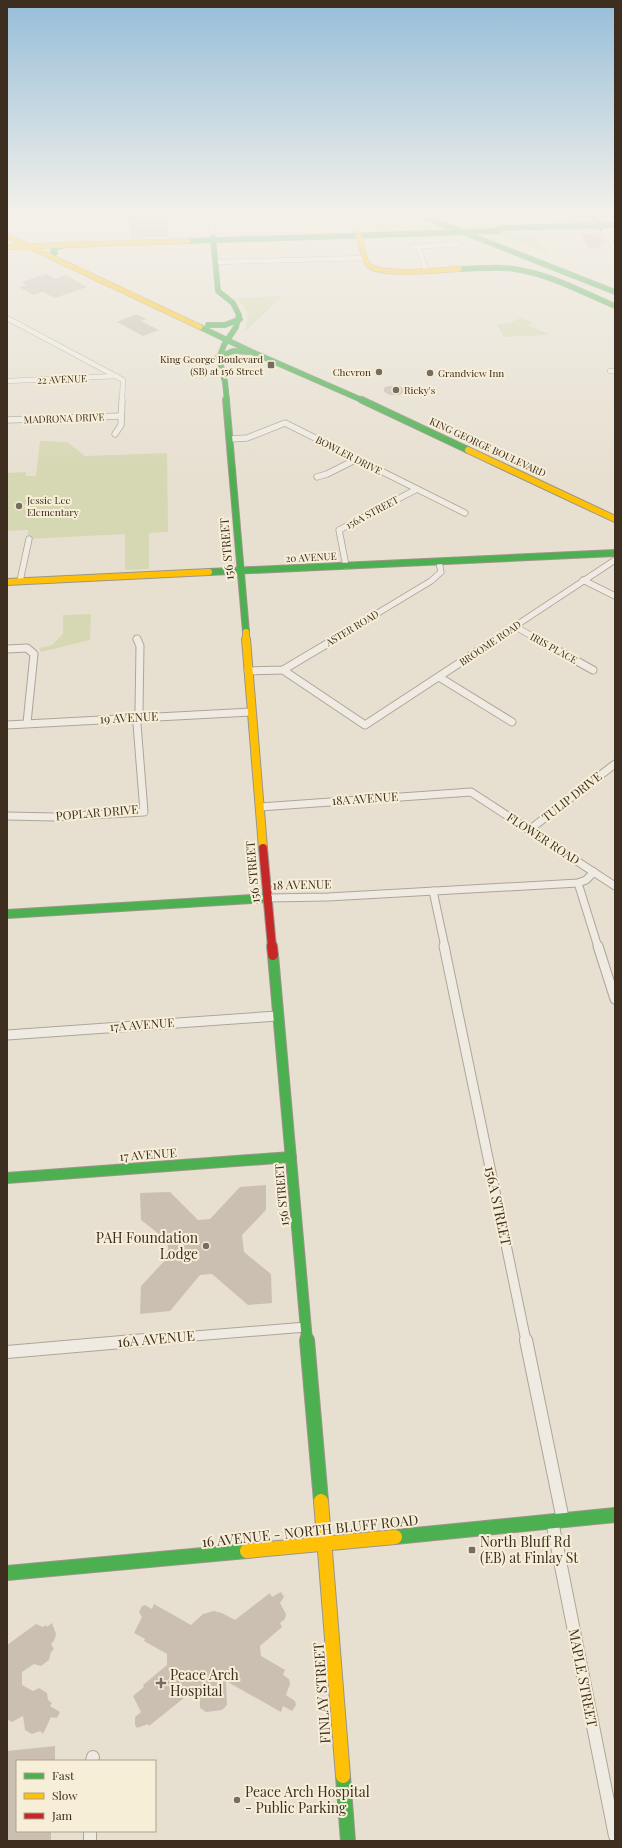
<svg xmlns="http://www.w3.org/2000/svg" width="622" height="1848" font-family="'Playfair Display',serif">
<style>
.green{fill:#d6d7b3}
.building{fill:#cbbfb2}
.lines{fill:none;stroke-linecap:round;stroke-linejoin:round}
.street-far4-casing{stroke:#ada599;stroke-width:5.5}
.street-far3-casing{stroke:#ada599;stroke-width:7}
.street-far2-casing{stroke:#ada599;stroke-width:9}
.street-far1-casing{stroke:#ada599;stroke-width:11}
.street-casing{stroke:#ada599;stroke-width:14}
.fast-far4-casing{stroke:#9c958a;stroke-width:6}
.fast-far3-casing{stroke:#9c958a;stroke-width:8}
.fast-far2-casing{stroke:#9c958a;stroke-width:10}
.fast-far1-casing{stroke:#9c958a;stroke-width:12}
.fast-casing{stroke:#9c958a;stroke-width:16}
.slow-far3-casing{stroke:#9c958a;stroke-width:6}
.slow-far2-casing{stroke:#9c958a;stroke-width:8}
.slow-far1-casing{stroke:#9c958a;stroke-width:10}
.slow-casing{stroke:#9c958a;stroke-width:16}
.jam-far1-casing{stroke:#9c958a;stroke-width:10}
.jam-casing{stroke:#9c958a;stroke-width:12}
.street-far4{stroke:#efebe3;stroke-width:4.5}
.street-far3{stroke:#efebe3;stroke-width:5.5}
.street-far2{stroke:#efebe3;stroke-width:7}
.street-far1{stroke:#efebe3;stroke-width:9}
.street{stroke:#efebe3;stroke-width:12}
.fast-far4{stroke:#4caf50;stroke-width:5}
.fast-far3{stroke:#4caf50;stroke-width:6}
.fast-far2{stroke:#4caf50;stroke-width:8}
.fast-far1{stroke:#4caf50;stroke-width:10}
.fast{stroke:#4caf50;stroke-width:14}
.slow-far3{stroke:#ffc107;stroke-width:5}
.slow-far2{stroke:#ffc107;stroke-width:6}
.slow-far1{stroke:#ffc107;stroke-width:8}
.slow{stroke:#ffc107;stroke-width:14}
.jam-far1{stroke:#c62828;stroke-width:8}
.jam{stroke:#c62828;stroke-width:10}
.fast-bridge-casing{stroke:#9c958a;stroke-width:6;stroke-linecap:butt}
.fast-bridge{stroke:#4caf50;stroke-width:5}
.poi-dot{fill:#786c5e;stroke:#f7eed8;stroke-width:1.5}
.labels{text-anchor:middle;stroke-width:4;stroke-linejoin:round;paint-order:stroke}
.far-poi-label{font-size:10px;fill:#3d2e20;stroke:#f7eed8;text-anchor:start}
.far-street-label{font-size:10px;fill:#3d2e20;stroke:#f7eed8}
.street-label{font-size:12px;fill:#3d2e20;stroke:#f7eed8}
.near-street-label{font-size:14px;fill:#3d2e20;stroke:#f7eed8}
.near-poi-label{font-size:14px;fill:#3d2e20;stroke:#f7eed8;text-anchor:start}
</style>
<rect width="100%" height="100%" fill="#e7e0d1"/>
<g class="green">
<polygon points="448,214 474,214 490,221 544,220 541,214 585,214 589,223 479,227"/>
<polygon points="536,233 548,254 493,234 533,233"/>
<path d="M282 296 246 331 244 330C252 316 246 307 234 298Z"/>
<polygon points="521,318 533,322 528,325 549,334 545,335 504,337 497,324 509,323"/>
<polygon points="40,441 67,442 85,456 167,453 168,532 149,533 149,569 125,570 125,534 27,539 28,530 7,531 7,473 26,472 26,476 36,476"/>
<polygon points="91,614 90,640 41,652 39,648 52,645 63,634 63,615"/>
</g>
<g class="building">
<polygon points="131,214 167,214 168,237 130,238"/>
<polygon points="581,234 600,235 605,242 599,242 602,247 589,248"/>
<polygon points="46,274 55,279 66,275 87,287 55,298 43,292 33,295 19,287 27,285 22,282"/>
<polygon points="136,314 147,319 141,321 159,330 143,336 117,322"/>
<polygon points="388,386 398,386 410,390 399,395 390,395 384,392 384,388"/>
<polygon points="266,1185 266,1210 242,1235 244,1252 271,1274 272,1303 248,1305 212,1274 200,1275 170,1311 140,1314 141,1286 168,1257 168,1241 141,1220 140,1193 170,1192 198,1220 210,1219 240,1187"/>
<polygon points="281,1592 284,1597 280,1603 286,1614 285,1619 280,1623 282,1627 260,1646 261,1656 285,1670 283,1675 289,1679 290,1684 286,1695 295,1701 296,1705 292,1711 283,1706 281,1712 226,1681 227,1705 222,1710 206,1712 200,1708 200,1685 149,1726 148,1724 137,1728 135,1725 135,1717 141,1712 133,1696 144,1687 143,1685 167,1665 167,1654 144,1641 145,1639 134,1633 142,1617 139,1612 142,1606 145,1605 152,1609 154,1604 191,1625 203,1614 214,1611 222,1613 235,1620 270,1593 272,1597"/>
<polygon points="52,1623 56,1634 54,1641 51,1644 54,1649 51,1652 49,1660 41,1666 34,1664 22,1672 22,1685 33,1691 39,1688 47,1693 48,1700 52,1703 50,1706 60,1712 57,1718 51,1717 43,1734 40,1731 32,1734 25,1730 23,1716 12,1722 7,1719 7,1645 36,1624 43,1627 46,1625 47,1627"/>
<polygon points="55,1746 55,1761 17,1761 17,1831 51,1831 51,1841 7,1841 7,1751"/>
</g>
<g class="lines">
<defs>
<g id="street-far4">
<polyline points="211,214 213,237"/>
<polyline points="602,228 615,248"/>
<polyline points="411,247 459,244"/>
<polyline points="418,247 426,270"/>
<polyline points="215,262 365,258"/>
<polyline points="7,318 123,380 122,401"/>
<polyline points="610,371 615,371"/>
<polyline points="7,381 117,376"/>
</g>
<g id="street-far3">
<polyline points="7,420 121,416"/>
<polyline points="115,434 121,425 122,400"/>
<polyline points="230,439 247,438 285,423 465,513"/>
<polyline points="317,477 327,474 357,459"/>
<polyline points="346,566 339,530 417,489"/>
<polyline points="583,580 615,596"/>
<polyline points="20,581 29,539"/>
<polyline points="514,626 539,640"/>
<polyline points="333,640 431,581 441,572 439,562"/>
<polyline points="494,640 615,560"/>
</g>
<g id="street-far2">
<polyline points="537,639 593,670"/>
<polyline points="7,649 27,648 34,654 27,723"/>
<polyline points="283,670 365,725 496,639"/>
<polyline points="248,671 283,670 335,639"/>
<polyline points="439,677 512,722"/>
<polyline points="7,725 251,712"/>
<polyline points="260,807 471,792 615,886"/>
<polyline points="7,816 55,817 144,812 137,724 139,711 140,646 137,639"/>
<polyline points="529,830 615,764"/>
<polyline points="578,883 598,947"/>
<polyline points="433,891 445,947"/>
<polyline points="268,898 328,897 578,883 586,880 594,872"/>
</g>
<g id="street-far1">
<polyline points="444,946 526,1341"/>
<polyline points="598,946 615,999"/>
<polyline points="7,1035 277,1016"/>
<polyline points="133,1341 306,1327"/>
</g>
<g id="street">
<polyline points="526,1340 563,1520"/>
<polyline points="7,1352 145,1340"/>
<polyline points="552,1521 615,1836"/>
<polyline points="92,1761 93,1757"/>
<polyline points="90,1831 90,1841"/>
</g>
<g id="fast-far4">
<polyline points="417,214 615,292"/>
<polyline points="591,214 601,228"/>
<polyline points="498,228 615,225"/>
<polyline points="213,237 218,291 233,303 239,315 236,327 224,345 219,358 225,382 227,401"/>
<polyline points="188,241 407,234"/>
<polyline points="55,253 53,251 55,248 65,245"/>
<path d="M459 269C477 269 496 266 514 269 550 274 582 292 615 306"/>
<polyline points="208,325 225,325 240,319"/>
<polyline points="200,327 252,352 364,401"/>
<polyline points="218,357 233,351 248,352"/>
</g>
<g id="fast-far3">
<polyline points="226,400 246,632"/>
<polyline points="362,400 468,450"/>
<polyline points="209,572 615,553"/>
</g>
<polyline id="fast-far2" points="7,914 268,898"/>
<g id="fast-far1">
<polyline points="273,955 307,1341"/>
<polyline points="7,1178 291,1157"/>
</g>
<g id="fast">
<polyline points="307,1340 321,1501"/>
<polyline points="395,1537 615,1515"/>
<polyline points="7,1573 247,1551"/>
<polyline points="343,1776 348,1841"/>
</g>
<g id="slow-far3">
<path d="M358 233C360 240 364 260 368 265 381 277 440 270 459 269"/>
<polyline points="7,236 200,327"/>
<polyline points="7,247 188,241"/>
</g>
<g id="slow-far2">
<polyline points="468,450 615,519"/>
<polyline points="7,582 209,572"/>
<polyline points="246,632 246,640"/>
</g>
<polyline id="slow-far1" points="246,639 263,848"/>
<g id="slow">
<polyline points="321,1501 343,1776"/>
<polyline points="247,1551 395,1537"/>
</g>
<polyline id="jam-far1" points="263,848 272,947"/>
<polyline id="jam" points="272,946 273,955"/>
</defs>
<use href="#street-far4" class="street-far4-casing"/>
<use href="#street-far3" class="street-far3-casing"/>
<use href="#street-far2" class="street-far2-casing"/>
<use href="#street-far1" class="street-far1-casing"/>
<use href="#street" class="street-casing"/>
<use href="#fast-far4" class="fast-far4-casing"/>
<use href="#fast-far3" class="fast-far3-casing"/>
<use href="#fast-far2" class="fast-far2-casing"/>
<use href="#fast-far1" class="fast-far1-casing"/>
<use href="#fast" class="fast-casing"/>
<use href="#slow-far3" class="slow-far3-casing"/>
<use href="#slow-far2" class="slow-far2-casing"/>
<use href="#slow-far1" class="slow-far1-casing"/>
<use href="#slow" class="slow-casing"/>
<use href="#jam-far1" class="jam-far1-casing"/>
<use href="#jam" class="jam-casing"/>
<use href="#street-far4" class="street-far4"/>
<use href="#street-far3" class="street-far3"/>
<use href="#street-far2" class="street-far2"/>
<use href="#street-far1" class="street-far1"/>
<use href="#street" class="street"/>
<use href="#fast-far4" class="fast-far4"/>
<use href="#fast-far3" class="fast-far3"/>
<use href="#fast-far2" class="fast-far2"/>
<use href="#fast-far1" class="fast-far1"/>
<use href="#fast" class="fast"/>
<use href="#slow-far3" class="slow-far3"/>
<use href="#slow-far2" class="slow-far2"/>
<use href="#slow-far1" class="slow-far1"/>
<use href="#slow" class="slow"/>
<use href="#jam-far1" class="jam-far1"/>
<use href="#jam" class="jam"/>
<defs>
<polyline id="fast-bridge" points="407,234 500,231"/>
</defs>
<use href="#fast-bridge" class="fast-bridge-casing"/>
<use href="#fast-bridge" class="fast-bridge"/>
</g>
<linearGradient id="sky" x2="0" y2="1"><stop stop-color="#96bed9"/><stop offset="0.45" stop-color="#f4f1ea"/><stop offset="1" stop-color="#f4f1ea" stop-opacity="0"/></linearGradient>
<rect width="622" height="473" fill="url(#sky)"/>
<g class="poi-dot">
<rect x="267" y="361" width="8" height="8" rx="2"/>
<circle cx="379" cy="372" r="4"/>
<circle cx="430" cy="373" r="4"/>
<circle cx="396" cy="390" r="4"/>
<circle cx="19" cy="506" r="4"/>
<circle cx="206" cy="1246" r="4"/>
<rect x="468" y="1546" width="8" height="8" rx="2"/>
<path d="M159 1677h4v4h4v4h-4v4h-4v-4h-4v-4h4z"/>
<circle cx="237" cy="1800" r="4"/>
</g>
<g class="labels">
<g class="far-poi-label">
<text x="263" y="363" text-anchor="end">King George Boulevard<tspan x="263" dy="12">(SB) at 156 Street</tspan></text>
<text x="371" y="376" text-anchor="end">Chevron</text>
<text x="438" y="377">Grandview Inn</text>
<text x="404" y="394">Ricky's</text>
<text x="27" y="504">Jessie Lee<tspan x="27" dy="12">Elementary</tspan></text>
</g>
<g class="far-street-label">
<text transform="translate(62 379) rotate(-2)" y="4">22 AVENUE</text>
<text transform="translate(64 418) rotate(-2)" y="4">MADRONA DRIVE</text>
<text transform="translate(488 447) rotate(25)" y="4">KING GEORGE BOULEVARD</text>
<text transform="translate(349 455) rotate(27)" y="4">BOWLER DRIVE</text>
<text transform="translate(372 512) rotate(-28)" y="4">156A STREET</text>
<text transform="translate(311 557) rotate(-3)" y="4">20 AVENUE</text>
<text transform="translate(352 628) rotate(-31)" y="4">ASTER ROAD</text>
<text transform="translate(490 643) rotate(-34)" y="4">BROOME ROAD</text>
<text transform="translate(554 648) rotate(29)" y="4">IRIS PLACE</text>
</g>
<g class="street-label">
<text transform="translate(227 549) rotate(-95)" y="4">156 STREET</text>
<text transform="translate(129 718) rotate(-3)" y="4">19 AVENUE</text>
<text transform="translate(572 797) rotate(-38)" y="4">TULIP DRIVE</text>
<text transform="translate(365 799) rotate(-4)" y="4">18A AVENUE</text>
<text transform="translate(97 813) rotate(-5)" y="4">POPLAR DRIVE</text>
<text transform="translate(543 839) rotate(33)" y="4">FLOWER ROAD</text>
<text transform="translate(253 872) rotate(-95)" y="4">156 STREET</text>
<text transform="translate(302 885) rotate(-1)" y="4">18 AVENUE</text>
<text transform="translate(142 1025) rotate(-4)" y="4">17A AVENUE</text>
<text transform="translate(148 1155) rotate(-4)" y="4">17 AVENUE</text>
<text transform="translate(282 1195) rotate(-95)" y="4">156 STREET</text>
</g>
<g class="near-street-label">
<text transform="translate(498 1206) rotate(78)" y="5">156A STREET</text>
<text transform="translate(156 1339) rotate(-5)" y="5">16A AVENUE</text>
<text transform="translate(310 1531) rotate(-6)" y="5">16 AVENUE - NORTH BLUFF ROAD</text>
<text transform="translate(583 1678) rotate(79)" y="5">MAPLE STREET</text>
<text transform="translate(322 1693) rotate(-94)" y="5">FINLAY STREET</text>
</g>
<g class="near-poi-label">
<text x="198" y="1243" text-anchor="end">PAH Foundation<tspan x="198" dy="16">Lodge</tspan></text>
<text x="480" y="1547">North Bluff Rd<tspan x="480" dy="16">(EB) at Finlay St</tspan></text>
<text x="170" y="1680">Peace Arch<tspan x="170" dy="16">Hospital</tspan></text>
<text x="245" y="1797">Peace Arch Hospital<tspan x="245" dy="16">- Public Parking</tspan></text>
</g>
</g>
<rect width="622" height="1848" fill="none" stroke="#3d2e20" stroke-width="16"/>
<rect x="16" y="1760" width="140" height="72" fill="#f7eed8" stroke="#ada18e"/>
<rect x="24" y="1773" width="20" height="6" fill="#4caf50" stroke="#ada18e"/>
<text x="52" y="1780" font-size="12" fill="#3d2e20">Fast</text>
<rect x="24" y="1793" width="20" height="6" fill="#ffc107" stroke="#ada18e"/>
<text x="52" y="1800" font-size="12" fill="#3d2e20">Slow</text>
<rect x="24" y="1813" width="20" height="6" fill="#c62828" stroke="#ada18e"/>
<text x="52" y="1820" font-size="12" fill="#3d2e20">Jam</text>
</svg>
